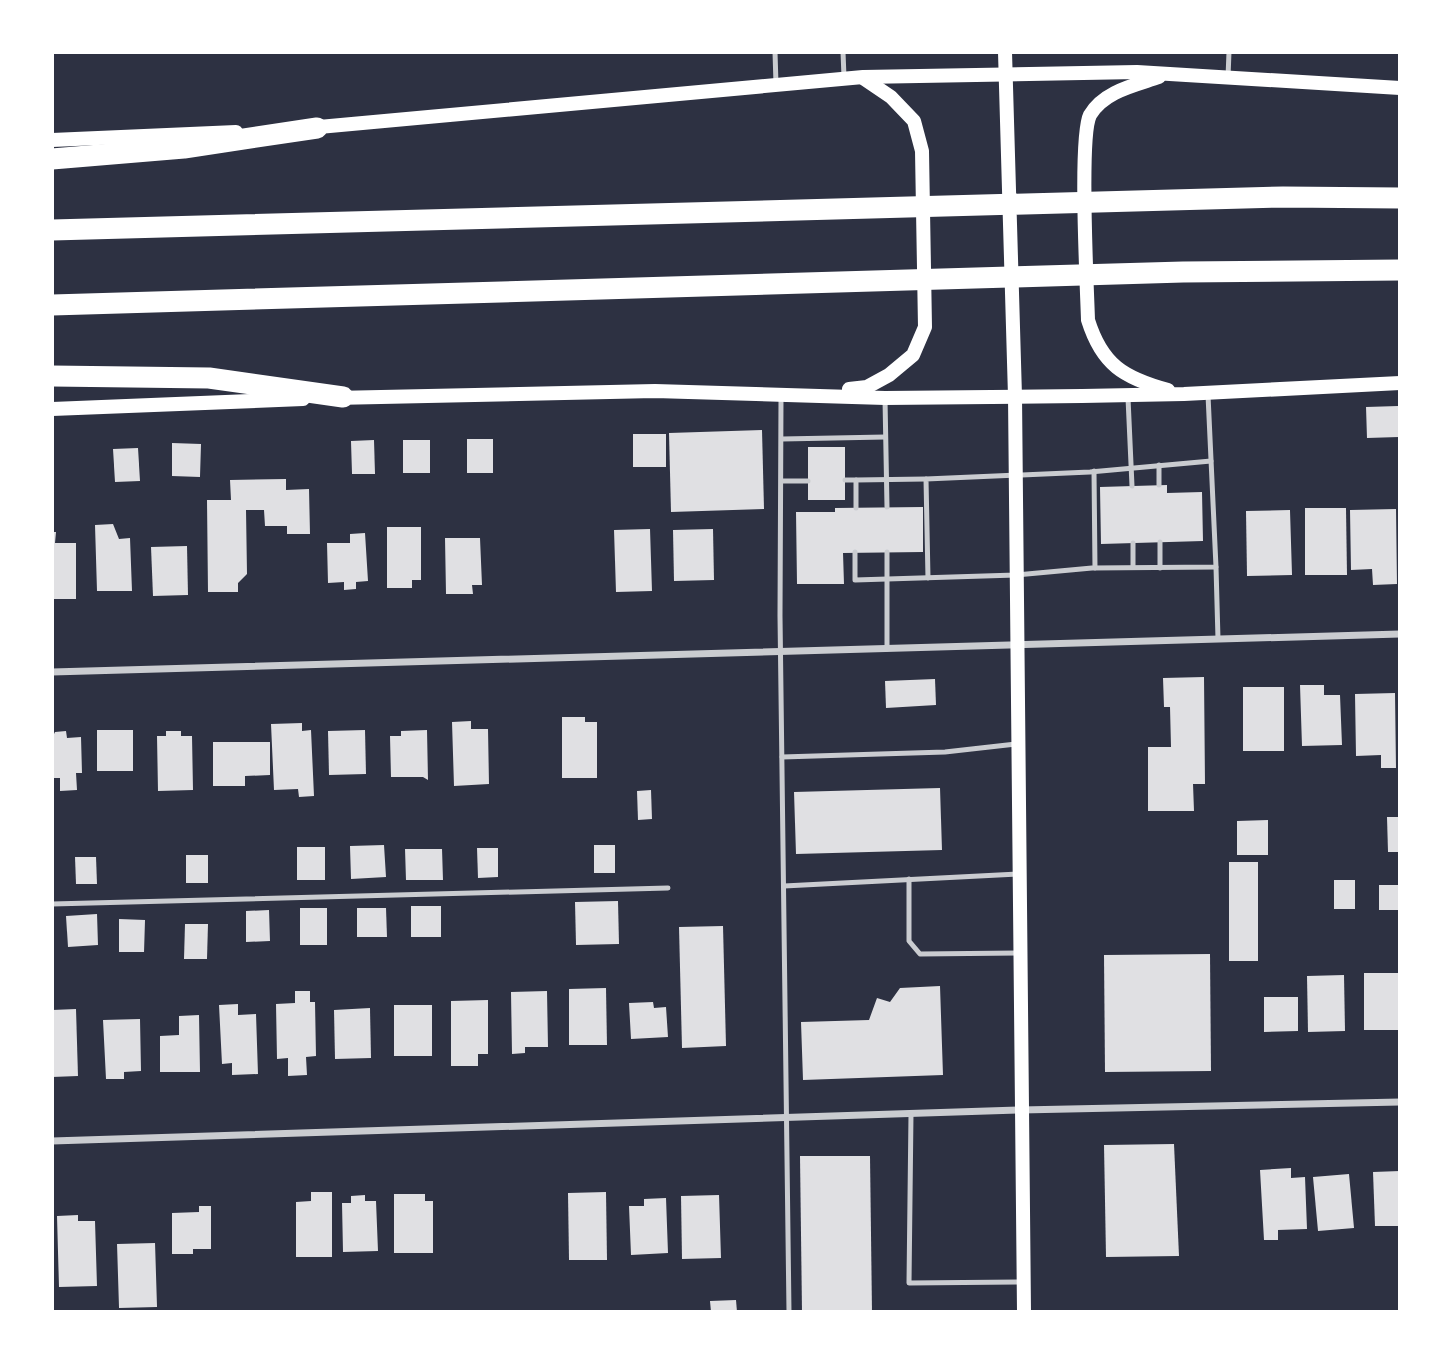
<svg xmlns="http://www.w3.org/2000/svg" width="1452" height="1364" font-family="'Source Sans 3',sans-serif">
<style>
.building{fill:#e0e0e3}
.lines{fill:none;stroke-linecap:round;stroke-linejoin:round}
.service{stroke:#caccd0;stroke-width:5}
.minor{stroke:#caccd0;stroke-width:7}
.secondary{stroke:#fff;stroke-width:14}
.motorway{stroke:#fff;stroke-width:21}
</style>
<rect width="100%" height="100%" fill="#2d3142"/>
<g class="building">
<polygon points="1398,406 1399,437 1367,438 1366,407"/>
<polygon points="762,430 764,509 671,512 669,433"/>
<rect x="633" y="434" width="33" height="33"/>
<rect x="467" y="439" width="26" height="34"/>
<polygon points="374,440 375,474 352,474 351,441"/>
<rect x="403" y="440" width="27" height="33"/>
<polygon points="172,443 201,444 200,477 172,476"/>
<rect x="808" y="447" width="37" height="53"/>
<polygon points="138,448 140,481 115,482 113,449"/>
<polygon points="286,479 286,490 309,489 310,534 287,534 287,526 265,526 264,510 246,510 247,574 238,583 238,592 208,592 207,500 231,500 230,480"/>
<polygon points="1167,485 1167,493 1202,492 1203,541 1101,544 1100,487"/>
<polygon points="923,507 923,552 843,553 844,584 797,584 796,512 835,512 835,508"/>
<polygon points="1305,508 1346,508 1347,575 1305,575"/>
<polygon points="1396,509 1397,584 1373,585 1372,569 1351,570 1350,510"/>
<polygon points="1290,510 1292,575 1247,576 1246,511"/>
<polygon points="113,524 119,539 130,538 132,591 97,591 95,525"/>
<polygon points="387,527 421,527 421,580 412,580 412,588 387,588"/>
<polygon points="650,529 652,591 616,592 614,530"/>
<polygon points="713,529 714,580 674,581 673,530"/>
<polygon points="52,532 56,532 55,543 76,543 76,599 52,599"/>
<polygon points="365,533 368,581 356,582 356,589 344,590 344,582 328,583 327,543 350,543 350,534"/>
<polygon points="445,538 480,538 482,585 472,585 473,594 446,594"/>
<polygon points="187,546 188,595 153,596 151,547"/>
<polygon points="1204,677 1205,784 1193,784 1194,811 1148,811 1148,747 1171,747 1170,707 1164,707 1163,678"/>
<polygon points="935,679 936,705 886,708 885,681"/>
<polygon points="1300,685 1324,685 1324,695 1340,695 1342,745 1302,746"/>
<rect x="1243" y="687" width="41" height="64"/>
<polygon points="1395,693 1396,768 1381,768 1381,755 1356,756 1355,694"/>
<polygon points="562,717 585,717 585,722 597,722 597,778 562,778"/>
<polygon points="471,721 471,729 488,729 489,784 454,786 452,722"/>
<polygon points="302,723 302,731 311,730 314,796 299,797 298,789 274,790 271,724"/>
<rect x="97" y="730" width="36" height="41"/>
<polygon points="365,730 366,774 329,775 328,731"/>
<polygon points="427,730 428,780 423,777 391,777 390,736 401,736 401,731"/>
<polygon points="66,731 67,738 81,737 82,773 76,773 77,790 60,791 60,778 52,778 52,738 55,732"/>
<polygon points="166,731 181,731 181,736 192,736 193,790 158,791 157,736 166,736"/>
<polygon points="213,742 270,742 270,775 245,776 245,786 213,786"/>
<polygon points="940,788 942,850 796,854 794,792"/>
<polygon points="651,790 652,819 638,820 637,791"/>
<polygon points="1387,817 1400,817 1400,852 1388,852"/>
<polygon points="1268,820 1268,855 1237,855 1237,821"/>
<polygon points="384,845 386,877 351,879 350,846"/>
<rect x="594" y="845" width="21" height="28"/>
<rect x="297" y="847" width="28" height="33"/>
<polygon points="477,848 498,848 498,877 478,878"/>
<polygon points="405,849 442,849 443,880 406,880"/>
<rect x="186" y="855" width="22" height="28"/>
<polygon points="75,857 96,857 97,884 76,884"/>
<rect x="1229" y="862" width="29" height="99"/>
<rect x="1334" y="880" width="21" height="29"/>
<rect x="1379" y="885" width="21" height="25"/>
<polygon points="618,901 619,944 576,945 575,902"/>
<rect x="411" y="906" width="30" height="31"/>
<rect x="300" y="908" width="27" height="37"/>
<polygon points="357,908 386,908 387,937 357,937"/>
<polygon points="269,910 270,941 246,942 246,911"/>
<polygon points="97,914 98,945 68,947 66,916"/>
<polygon points="119,919 145,920 144,952 119,952"/>
<polygon points="185,924 208,924 207,959 184,959"/>
<polygon points="723,926 726,1046 682,1048 679,927"/>
<polygon points="1210,954 1211,1071 1105,1072 1104,955"/>
<rect x="1364" y="973" width="36" height="57"/>
<polygon points="1344,975 1345,1031 1308,1032 1307,976"/>
<polygon points="940,986 943,1075 803,1080 801,1022 869,1020 877,998 890,1002 900,988"/>
<polygon points="606,988 607,1045 569,1045 569,989"/>
<polygon points="295,991 310,991 310,1002 315,1002 316,1056 306,1057 307,1075 288,1076 288,1058 277,1059 276,1004 295,1003"/>
<polygon points="547,991 548,1047 525,1047 525,1053 512,1054 511,992"/>
<polygon points="1264,997 1298,997 1298,1031 1264,1032"/>
<polygon points="488,1000 488,1054 478,1054 478,1066 451,1066 451,1001"/>
<polygon points="653,1002 654,1008 666,1007 668,1037 631,1039 629,1003"/>
<polygon points="238,1004 238,1015 256,1014 258,1074 232,1075 232,1063 222,1064 219,1005"/>
<rect x="394" y="1005" width="38" height="51"/>
<polygon points="370,1008 371,1058 335,1059 334,1010"/>
<polygon points="76,1009 78,1076 52,1077 52,1010"/>
<polygon points="199,1015 200,1072 160,1072 160,1036 179,1035 179,1016"/>
<polygon points="140,1019 141,1071 124,1072 124,1079 106,1079 103,1020"/>
<polygon points="1174,1144 1179,1256 1106,1257 1104,1145"/>
<polygon points="800,1156 870,1156 872,1312 802,1312"/>
<polygon points="1291,1168 1291,1178 1305,1177 1307,1229 1278,1230 1278,1240 1264,1240 1260,1170"/>
<polygon points="1400,1171 1400,1226 1375,1226 1373,1172"/>
<polygon points="1349,1174 1354,1228 1318,1231 1313,1177"/>
<polygon points="311,1192 332,1192 332,1257 296,1257 296,1202 311,1201"/>
<polygon points="606,1192 607,1260 569,1260 568,1193"/>
<polygon points="394,1194 425,1194 425,1201 433,1201 433,1253 394,1253"/>
<polygon points="365,1195 365,1201 376,1201 378,1251 343,1252 342,1203 351,1203 351,1196"/>
<polygon points="719,1195 721,1258 682,1259 681,1196"/>
<polygon points="666,1198 668,1253 631,1255 629,1206 644,1206 644,1199"/>
<polygon points="199,1206 211,1206 211,1249 193,1249 193,1254 172,1254 172,1213 199,1212"/>
<polygon points="78,1215 78,1221 95,1221 97,1286 59,1287 57,1216"/>
<polygon points="155,1243 157,1307 119,1308 117,1244"/>
<polygon points="736,1300 737,1312 711,1312 710,1301"/>
</g>
<g class="lines">
<g class="service">
<polyline points="775,52 776,84"/>
<polyline points="843,52 844,77"/>
<polyline points="1228,77 1229,52"/>
<polyline points="781,398 780,616 789,1312"/>
<polyline points="1128,398 1132,486"/>
<polyline points="885,399 887,507"/>
<polyline points="782,439 885,437"/>
<polyline points="1159,465 1159,485"/>
<polyline points="1094,471 1095,568"/>
<polyline points="845,480 856,480"/>
<polyline points="783,481 808,481"/>
<polyline points="856,508 856,480 926,479"/>
<polyline points="1160,542 1160,568"/>
<polyline points="1133,543 1133,567"/>
<polyline points="855,552 855,580 1016,575 1092,568 1216,567 1208,395"/>
<polyline points="1216,567 1218,639"/>
<polyline points="928,578 926,479 1090,472 1211,461"/>
<polyline points="887,649 887,552"/>
<polyline points="782,757 945,752 1016,744"/>
<polyline points="909,879 909,941 920,954 1019,953"/>
<polyline points="784,886 1018,874"/>
<polyline points="52,904 668,888"/>
<polyline points="911,1114 909,1283 1023,1282"/>
</g>
<g class="minor">
<polyline points="52,672 1400,634"/>
<polyline points="52,1141 1021,1110 1400,1102"/>
</g>
<g class="secondary">
<polyline points="1005,52 1015,396 1024,1312"/>
<path d="M1159 77C1136 85 1104 91 1090 115 1079 137 1087 286 1088 320 1102 365 1124 378 1168 390"/>
<polyline points="308,128 863,77 1137,72 1400,88"/>
<polyline points="52,140 236,132"/>
<polyline points="849,389 867,387 889,375 913,355 925,327 922,151 914,121 891,97 863,78"/>
<polyline points="334,398 655,391 885,398 1082,396 1184,394 1400,383"/>
<polyline points="52,409 303,399"/>
</g>
<g class="motorway">
<polyline points="52,159 184,148 317,128"/>
<polyline points="52,230 1283,197 1400,198"/>
<polyline points="52,305 1183,272 1400,270"/>
<polyline points="52,376 209,378 343,397"/>
</g>
</g>
<rect width="1452" height="1364" fill="none" stroke="#ffffff" stroke-width="108"/>
</svg>
